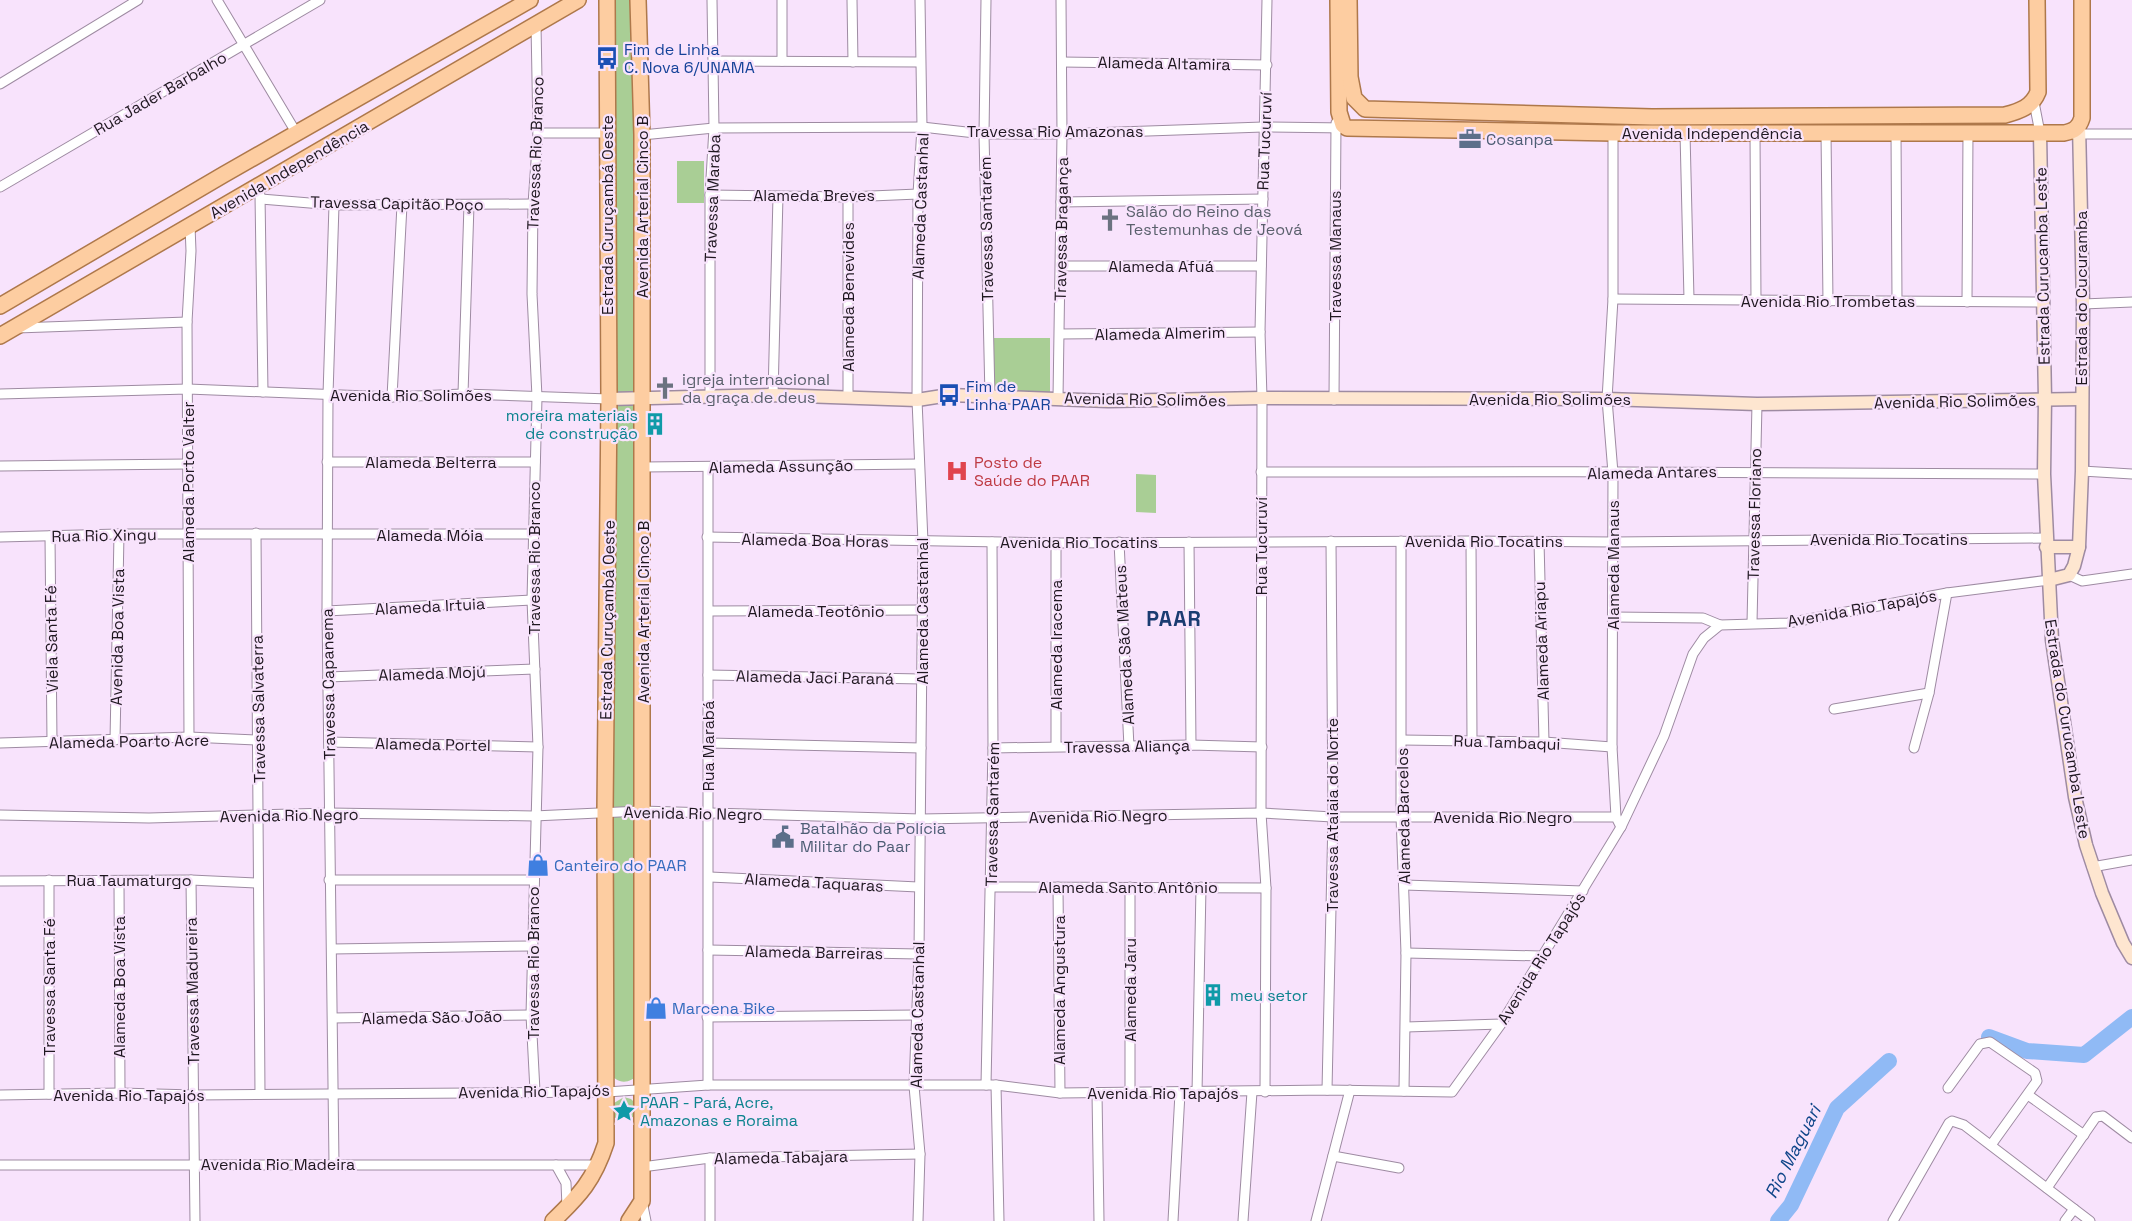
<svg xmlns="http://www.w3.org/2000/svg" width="2132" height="1221" font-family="'Space Grotesk',sans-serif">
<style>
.green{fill:#a9ce95}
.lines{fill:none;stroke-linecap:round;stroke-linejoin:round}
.river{stroke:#90baf5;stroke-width:16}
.street-casing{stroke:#9e8ba2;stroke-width:11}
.secondary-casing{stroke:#9e8ba2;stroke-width:15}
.primary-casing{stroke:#ae784b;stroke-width:18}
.street{stroke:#fff;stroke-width:9}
.secondary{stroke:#fee6d0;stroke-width:12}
.primary{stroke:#fdcda1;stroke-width:15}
.labels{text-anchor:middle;stroke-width:4.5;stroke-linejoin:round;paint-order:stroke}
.transit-label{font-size:16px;fill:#164399;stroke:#f8e3fc;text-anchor:start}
.street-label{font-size:16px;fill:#1f1720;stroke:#f8e3fc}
.service-label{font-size:16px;fill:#4e5e75;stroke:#f8e3fc;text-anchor:start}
.worship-label{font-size:16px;fill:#5b616d;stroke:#f8e3fc;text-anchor:start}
.culture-label{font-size:16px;fill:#0d838f;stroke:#f8e3fc;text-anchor:start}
.health-label{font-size:16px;fill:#be3a42;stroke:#f8e3fc;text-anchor:start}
.shop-label{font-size:16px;fill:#366cbe;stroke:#f8e3fc;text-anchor:start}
.water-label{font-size:18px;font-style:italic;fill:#10468a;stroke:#f8e3fc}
.district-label{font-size:21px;font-weight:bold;letter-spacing:1px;fill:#1a3c71;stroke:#f8e3fc}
</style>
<rect width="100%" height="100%" fill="#f8e3fc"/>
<g class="green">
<path d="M613 0H638L641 1073C627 1085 619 1085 607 1071Z"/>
<rect x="677" y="161" width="27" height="42"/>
<polygon points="992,338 1050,338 1050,393 991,393"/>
<polygon points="1136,474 1156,475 1156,513 1136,512"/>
<polygon points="624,1097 631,1099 636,1104 636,1117 613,1118 614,1103"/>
</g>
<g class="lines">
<g class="river">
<polyline points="1989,1037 2027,1051 2084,1055 2132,1017"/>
<polyline points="1778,1221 1791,1205 1837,1108 1889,1061"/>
</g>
<defs>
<g id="street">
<polyline points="217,0 297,134"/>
<polyline points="852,0 853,62"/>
<polyline points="986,0 984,134 990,397"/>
<polyline points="714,61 920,62"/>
<polyline points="782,61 782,0"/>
<polyline points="1062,62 1267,65"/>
<polyline points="0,84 138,0"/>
<polyline points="2034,102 2040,133"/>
<polyline points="1755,132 1756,302"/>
<polyline points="1896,132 1897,301"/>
<polyline points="538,133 607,133"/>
<polyline points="1613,133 1613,299 1607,399 1613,473 1612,747 1616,817"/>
<polyline points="1685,133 1689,299"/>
<polyline points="1826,133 1828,302"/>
<polyline points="2074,134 2132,134"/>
<polyline points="642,135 714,128 922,127 984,134 1062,134 1263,127 1346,128"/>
<polyline points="0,187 320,0"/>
<polyline points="260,195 263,392"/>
<polyline points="710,195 848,197 918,194"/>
<polyline points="261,199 334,205 533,204"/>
<polyline points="1061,202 1263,199"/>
<polyline points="334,205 328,395 327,611 334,1164"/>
<polyline points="1061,266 1261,266"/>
<polyline points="1613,299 2043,302"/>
<polyline points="1967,302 1968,132"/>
<polyline points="2083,304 2132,302"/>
<polyline points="17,328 187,322"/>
<polyline points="1060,334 1260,332"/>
<polyline points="0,394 188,389 392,397 463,394 609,399"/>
<polyline points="463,394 469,205"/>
<polyline points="773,395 778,196"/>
<polyline points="392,397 402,205"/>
<polyline points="710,397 710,195 714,128 712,0"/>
<polyline points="848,397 848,197"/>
<polyline points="1058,398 1062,134 1061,0"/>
<polyline points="1334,400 1336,123"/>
<polyline points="327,462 535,462"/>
<polyline points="0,466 188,464"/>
<polyline points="643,467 919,464"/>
<polyline points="708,467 708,1085"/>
<polyline points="2082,471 2132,474"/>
<path d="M1261 472C1522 472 1783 471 2044 474"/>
<polyline points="256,533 260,1094"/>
<polyline points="50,536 52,742"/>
<polyline points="0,537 119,534 532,534"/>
<polyline points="707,537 1056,543 1471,541 1613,542 2046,538"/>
<polyline points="1401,541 1401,816 1406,953 1404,1091"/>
<polyline points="1471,541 1472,741"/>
<polyline points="1539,541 1544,742"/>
<polyline points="1119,542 1129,747"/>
<polyline points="1189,542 1191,745"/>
<polyline points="1056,543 1056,746"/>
<polyline points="2069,575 2082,581 2132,574"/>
<polyline points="327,611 532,600"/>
<polyline points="709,611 923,610"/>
<polyline points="1613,617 1703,618 1720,625"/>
<polyline points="1752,623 1757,404"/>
<polyline points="708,675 922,679"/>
<polyline points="328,677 535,669"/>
<polyline points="1834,709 1929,693"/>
<polyline points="189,737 187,322 191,251 190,226"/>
<polyline points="115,740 119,534"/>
<polyline points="1402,740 1544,742 1612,747"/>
<polyline points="329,742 538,747"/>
<polyline points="0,743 189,737 258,740"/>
<polyline points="709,743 921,748"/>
<polyline points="993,748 1191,745 1262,747"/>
<polyline points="1914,748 1929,693 1947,593"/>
<polyline points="0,815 149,818 330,813 534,816 641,811 921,819 1261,813 1333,817 1616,817 1621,827"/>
<polyline points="2092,867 2132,860"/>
<polyline points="710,877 918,887"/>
<polyline points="49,880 49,1094"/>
<polyline points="191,880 195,1221"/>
<polyline points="329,880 533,880"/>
<polyline points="0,881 191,880 257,883"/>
<polyline points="119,881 120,1093"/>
<polyline points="1404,885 1583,891"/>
<polyline points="991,887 1266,888"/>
<polyline points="1058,887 1060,1093"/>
<polyline points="1130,887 1130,1093"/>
<polyline points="332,949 531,946"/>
<polyline points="708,950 919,954"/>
<polyline points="1406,953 1541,956"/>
<polyline points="707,1017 917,1015"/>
<polyline points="333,1018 531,1015"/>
<polyline points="1406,1027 1501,1024"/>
<polyline points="986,1085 993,748 992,542"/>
<polyline points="996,1085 999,1221"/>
<polyline points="1948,1088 1980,1044 1990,1042 2035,1073 2037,1081 1991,1145"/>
<polyline points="1327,1090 1333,817 1331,541"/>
<polyline points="535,1091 531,1015 538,747 532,600 537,397 532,294 533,204 538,133 536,25"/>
<polyline points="1265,1092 1266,888 1261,813 1262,398 1260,332 1267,0"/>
<polyline points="1097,1093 1099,1221"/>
<polyline points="1197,1093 1201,887"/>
<polyline points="0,1095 120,1093 194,1095 607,1092 708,1085 996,1085 1060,1093 1327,1090 1452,1092 1501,1024 1621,827 1664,736 1693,654 1704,638 1720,625 1788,623 1947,593 2049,580"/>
<polyline points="2028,1095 2084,1135"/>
<polyline points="1333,1156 1399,1168"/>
<polyline points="0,1165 599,1165"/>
<polyline points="556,1165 566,1183 567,1207"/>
<polyline points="642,1167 710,1158 920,1154"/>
<polyline points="2047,1188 2096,1117 2103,1116 2132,1138"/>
<polyline points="642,1201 646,1221"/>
<polyline points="710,1221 710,1158"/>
<polyline points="918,1221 920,1154 914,1086 919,954 923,542 917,400 918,194 922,127 920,0"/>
<polyline points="1173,1221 1180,1093"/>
<polyline points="1243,1221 1252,1092"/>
<polyline points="1316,1221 1350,1090"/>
<polyline points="1893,1221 1949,1123 1952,1121 1964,1125 2090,1221"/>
<polyline points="2065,1221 2074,1209"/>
</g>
<g id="secondary">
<polyline points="2040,133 2045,399 2044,474 2052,640 2075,797 2086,845 2102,893 2123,943 2132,958"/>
<polyline points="609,399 773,395 917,400 949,395 1108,401 1262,398 1607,399 1757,404 2081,399"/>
<polyline points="2046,547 2079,547"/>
<polyline points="2049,580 2069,575 2074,566 2079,547 2082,471 2083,304 2079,125"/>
</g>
<g id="primary">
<path d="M1338 0 1339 112 1343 125 1347 128 1613 133H2064C2074 131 2079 128 2082 118V0"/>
<path d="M1349 0 1350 77 1354 98 1365 109 1652 117 2005 115C2020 111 2032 107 2038 92L2037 0"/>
<polyline points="0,306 223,175 530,0"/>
<polyline points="0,336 578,0"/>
<path d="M553 1221C580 1195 594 1180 606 1143L605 812 609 399 607 0"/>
<polyline points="629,1221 642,1201 642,135 638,0"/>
</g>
</defs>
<use href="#street" class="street-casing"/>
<use href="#secondary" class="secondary-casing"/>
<use href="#primary" class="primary-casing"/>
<use href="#street" class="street"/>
<use href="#secondary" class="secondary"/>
<use href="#primary" class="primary"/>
</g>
<defs>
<symbol id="bus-bare" viewBox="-9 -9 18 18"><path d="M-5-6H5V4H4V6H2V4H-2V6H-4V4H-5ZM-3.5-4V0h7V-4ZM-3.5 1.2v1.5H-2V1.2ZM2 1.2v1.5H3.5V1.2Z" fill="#1a4fb4" stroke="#f8e3fc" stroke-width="2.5" paint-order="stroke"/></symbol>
<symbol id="office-bare" viewBox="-9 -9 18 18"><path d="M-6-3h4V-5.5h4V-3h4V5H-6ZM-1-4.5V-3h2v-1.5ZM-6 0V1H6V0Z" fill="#5c6f8a" stroke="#f8e3fc" stroke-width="2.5" paint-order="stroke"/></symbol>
<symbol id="church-bare" viewBox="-9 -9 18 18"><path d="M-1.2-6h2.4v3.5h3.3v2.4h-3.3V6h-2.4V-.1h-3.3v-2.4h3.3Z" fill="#6b7280" stroke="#f8e3fc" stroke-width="2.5" paint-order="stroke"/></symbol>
<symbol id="building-bare" viewBox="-9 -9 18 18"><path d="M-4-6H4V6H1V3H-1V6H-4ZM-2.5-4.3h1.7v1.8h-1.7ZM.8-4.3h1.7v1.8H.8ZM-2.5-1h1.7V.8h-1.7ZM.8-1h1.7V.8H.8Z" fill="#0f9aa8" stroke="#f8e3fc" stroke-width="2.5" paint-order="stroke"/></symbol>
<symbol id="hospital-bare" viewBox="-9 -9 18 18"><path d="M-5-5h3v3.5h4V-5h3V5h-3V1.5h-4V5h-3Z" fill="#e0444e" stroke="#f8e3fc" stroke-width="2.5" paint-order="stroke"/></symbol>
<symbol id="civic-bare" viewBox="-9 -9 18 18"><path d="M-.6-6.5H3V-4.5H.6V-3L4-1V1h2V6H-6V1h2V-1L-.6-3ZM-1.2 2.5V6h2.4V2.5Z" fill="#5c6f8a" stroke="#f8e3fc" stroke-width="2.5" paint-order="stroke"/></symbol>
<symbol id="shop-bare" viewBox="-9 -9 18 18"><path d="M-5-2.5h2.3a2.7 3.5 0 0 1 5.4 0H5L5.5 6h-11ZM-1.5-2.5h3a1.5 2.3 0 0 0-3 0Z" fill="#3f7fe0" stroke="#f8e3fc" stroke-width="2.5" paint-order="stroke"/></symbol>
<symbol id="sight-bare" viewBox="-9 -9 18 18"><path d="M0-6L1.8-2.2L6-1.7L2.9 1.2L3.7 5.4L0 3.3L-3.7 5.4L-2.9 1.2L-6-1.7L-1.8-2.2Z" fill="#0f9aa8" stroke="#f8e3fc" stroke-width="2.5" paint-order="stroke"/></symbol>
</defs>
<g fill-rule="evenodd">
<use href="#bus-bare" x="591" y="42" width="32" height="32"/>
<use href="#office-bare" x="1454" y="123" width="32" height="32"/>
<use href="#church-bare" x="1094" y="204" width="32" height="32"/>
<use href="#church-bare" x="649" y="372" width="32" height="32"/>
<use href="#bus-bare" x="933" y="379" width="32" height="32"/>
<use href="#building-bare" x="639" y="408" width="32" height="32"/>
<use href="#hospital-bare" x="941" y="455" width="32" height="32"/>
<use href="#civic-bare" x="767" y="821" width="32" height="32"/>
<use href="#shop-bare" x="522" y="849" width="32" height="32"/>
<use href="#building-bare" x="1197" y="979" width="32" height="32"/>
<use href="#shop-bare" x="640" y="992" width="32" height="32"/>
<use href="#sight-bare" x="608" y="1095" width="32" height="32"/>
</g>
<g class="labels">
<g class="transit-label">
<text x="624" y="55">Fim de Linha<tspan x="624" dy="18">C. Nova 6/UNAMA</tspan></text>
<text x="966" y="392">Fim de<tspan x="966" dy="18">Linha PAAR</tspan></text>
</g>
<g class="street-label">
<text transform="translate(1164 63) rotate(1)" y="6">Alameda Altamira</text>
<text transform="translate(160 93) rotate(-30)" y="6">Rua Jader Barbalho</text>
<text x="1055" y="137">Travessa Rio Amazonas</text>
<text x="1712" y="139">Avenida Independência</text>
<text transform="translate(1264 141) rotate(-88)" y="6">Rua Tucuruví</text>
<text transform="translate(535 153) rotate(-88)" y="6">Travessa Rio Branco</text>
<text transform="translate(289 169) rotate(-30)" y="6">Avenida Independência</text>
<text x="814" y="201">Alameda Breves</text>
<text transform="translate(712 198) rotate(-88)" y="6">Travessa Maraba</text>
<text transform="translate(397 203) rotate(1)" y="6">Travessa Capitão Poço</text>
<text transform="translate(920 206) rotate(-88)" y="6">Alameda Castanhal</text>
<text transform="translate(642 207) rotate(-90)" y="6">Avenida Arterial Cinco B</text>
<text transform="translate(607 215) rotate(-90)" y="6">Estrada Curuçambá Oeste</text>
<text transform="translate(986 229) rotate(-91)" y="6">Travessa Santarém</text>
<text transform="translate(1061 229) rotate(-89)" y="6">Travessa Bragança</text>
<text transform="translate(1335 256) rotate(-90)" y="6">Travessa Manaus</text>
<text x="1161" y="272">Alameda Afuá</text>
<text transform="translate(2042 266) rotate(-91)" y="6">Estrada Curucamba Leste</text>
<text transform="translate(848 297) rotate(-90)" y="6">Alameda Benevides</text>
<text transform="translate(2081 298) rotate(-90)" y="6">Estrada do Cucuramba</text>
<text x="1828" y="307">Avenida Rio Trombetas</text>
<text transform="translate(1160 333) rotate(-1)" y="6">Alameda Almerim</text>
<text x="411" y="401">Avenida Rio Solimões</text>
<text transform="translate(1145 399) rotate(1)" y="6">Avenida Rio Solimões</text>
<text x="1550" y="405">Avenida Rio Solimões</text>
<text transform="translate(1955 401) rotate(-1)" y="6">Avenida Rio Solimões</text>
<text x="431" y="468">Alameda Belterra</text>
<text transform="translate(781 466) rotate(-1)" y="6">Alameda Assunção</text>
<text transform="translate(1652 472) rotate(-1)" y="6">Alameda Antares</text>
<text transform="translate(188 482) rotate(-90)" y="6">Alameda Porto Valter</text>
<text transform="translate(1754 514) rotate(-89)" y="6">Travessa Floriano</text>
<text transform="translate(104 535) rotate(-1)" y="6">Rua Rio Xingu</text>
<text x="430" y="541">Alameda Móia</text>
<text x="1889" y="545">Avenida Rio Tocatins</text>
<text transform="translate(815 540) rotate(1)" y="6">Alameda Boa Horas</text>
<text x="1484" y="547">Avenida Rio Tocatins</text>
<text x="1079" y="548">Avenida Rio Tocatins</text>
<text transform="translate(1261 546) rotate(-90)" y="6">Rua Tucuruví</text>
<text transform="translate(534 558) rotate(-90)" y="6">Travessa Rio Branco</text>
<text transform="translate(1613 565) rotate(-90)" y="6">Alameda Manaus</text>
<text transform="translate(430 606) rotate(-3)" y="6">Alameda Irtuia</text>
<text transform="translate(1862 608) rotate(-10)" y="6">Avenida Rio Tapajós</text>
<text x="816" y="617">Alameda Teotônio</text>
<text transform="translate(922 611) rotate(-90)" y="6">Alameda Castanhal</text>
<text transform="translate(643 612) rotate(-90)" y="6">Avenida Arterial Cinco B</text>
<text transform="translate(607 620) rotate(-89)" y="6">Estrada Curuçambá Oeste</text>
<text transform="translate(117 637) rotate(-89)" y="6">Avenida Boa Vista</text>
<text transform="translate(51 639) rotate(-91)" y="6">Viela Santa Fé</text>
<text transform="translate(1541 641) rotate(-92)" y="6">Alameda Ariapu</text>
<text transform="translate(1056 645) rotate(-90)" y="6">Alameda Iracema</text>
<text transform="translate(1124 645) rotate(-93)" y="6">Alameda São Mateus</text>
<text transform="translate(432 673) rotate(-2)" y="6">Alameda Mojú</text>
<text transform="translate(815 677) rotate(1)" y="6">Alameda Jaci Paraná</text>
<text transform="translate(328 684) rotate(-91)" y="6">Travessa Capanema</text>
<text transform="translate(258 709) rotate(-91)" y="6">Travessa Salvaterra</text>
<text transform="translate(2068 729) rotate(81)" y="6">Estrada do Curucamba Leste</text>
<text transform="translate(129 741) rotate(-1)" y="6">Alameda Poarto Acre</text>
<text transform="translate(1507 742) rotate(2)" y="6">Rua Tambaqui</text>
<text transform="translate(433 744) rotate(1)" y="6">Alameda Portel</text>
<text transform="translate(708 746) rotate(-90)" y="6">Rua Marabá</text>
<text transform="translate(1127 746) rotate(-1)" y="6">Travessa Aliança</text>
<text transform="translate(693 813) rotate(1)" y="6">Avenida Rio Negro</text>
<text transform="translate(992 814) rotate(-89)" y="6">Travessa Santarém</text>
<text transform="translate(289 815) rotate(-1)" y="6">Avenida Rio Negro</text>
<text transform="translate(1332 815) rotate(-90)" y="6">Travessa Ataiaia do Norte</text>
<text transform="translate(1098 816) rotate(-1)" y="6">Avenida Rio Negro</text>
<text transform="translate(1403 816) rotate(-91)" y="6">Alameda Barcelos</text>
<text x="1503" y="823">Avenida Rio Negro</text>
<text x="129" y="886">Rua Taumaturgo</text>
<text transform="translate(814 882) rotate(3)" y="6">Alameda Taquaras</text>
<text x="1128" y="893">Alameda Santo Antônio</text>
<text transform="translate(814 952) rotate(1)" y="6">Alameda Barreiras</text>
<text transform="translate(1541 958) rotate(-58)" y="6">Avenida Rio Tapajós</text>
<text transform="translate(533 963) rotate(-90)" y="6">Travessa Rio Branco</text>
<text transform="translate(49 987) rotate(-90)" y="6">Travessa Santa Fé</text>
<text transform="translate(119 987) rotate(-90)" y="6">Alameda Boa Vista</text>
<text transform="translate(1059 990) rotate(-90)" y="6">Alameda Angustura</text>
<text transform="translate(1130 990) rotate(-90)" y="6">Alameda Jaru</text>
<text transform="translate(192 991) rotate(-91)" y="6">Travessa Madureira</text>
<text transform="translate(917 1015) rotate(-89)" y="6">Alameda Castanhal</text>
<text transform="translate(432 1017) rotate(-1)" y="6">Alameda São João</text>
<text transform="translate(534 1091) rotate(-1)" y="6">Avenida Rio Tapajós</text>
<text x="1163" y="1099">Avenida Rio Tapajós</text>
<text x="129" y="1101">Avenida Rio Tapajós</text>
<text transform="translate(781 1157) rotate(-1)" y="6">Alameda Tabajara</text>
<text x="278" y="1170">Avenida Rio Madeira</text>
</g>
<g class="service-label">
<text x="1486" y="145">Cosanpa</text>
<text x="800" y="834">Batalhão da Polícia<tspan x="800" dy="18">Militar do Paar</tspan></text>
</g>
<g class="worship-label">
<text x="1126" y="217">Salão do Reino das<tspan x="1126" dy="18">Testemunhas de Jeová</tspan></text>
<text x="682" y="385">igreja internacional<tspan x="682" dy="18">da graça de deus</tspan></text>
</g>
<g class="culture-label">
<text x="638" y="421" text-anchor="end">moreira materiais<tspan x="638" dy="18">de construção</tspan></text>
<text x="1230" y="1001">meu setor</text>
<text x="640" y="1108">PAAR - Pará, Acre,<tspan x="640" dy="18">Amazonas e Roraima</tspan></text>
</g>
<g class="health-label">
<text x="974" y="468">Posto de<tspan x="974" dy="18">Saúde do PAAR</tspan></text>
</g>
<g class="shop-label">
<text x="554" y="871">Canteiro do PAAR</text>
<text x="672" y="1014">Marcena Bike</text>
</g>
<g class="water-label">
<text transform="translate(1793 1152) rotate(-63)" y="6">Rio Maguari</text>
</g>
<g class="district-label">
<text x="1174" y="626">PAAR</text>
</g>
</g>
</svg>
